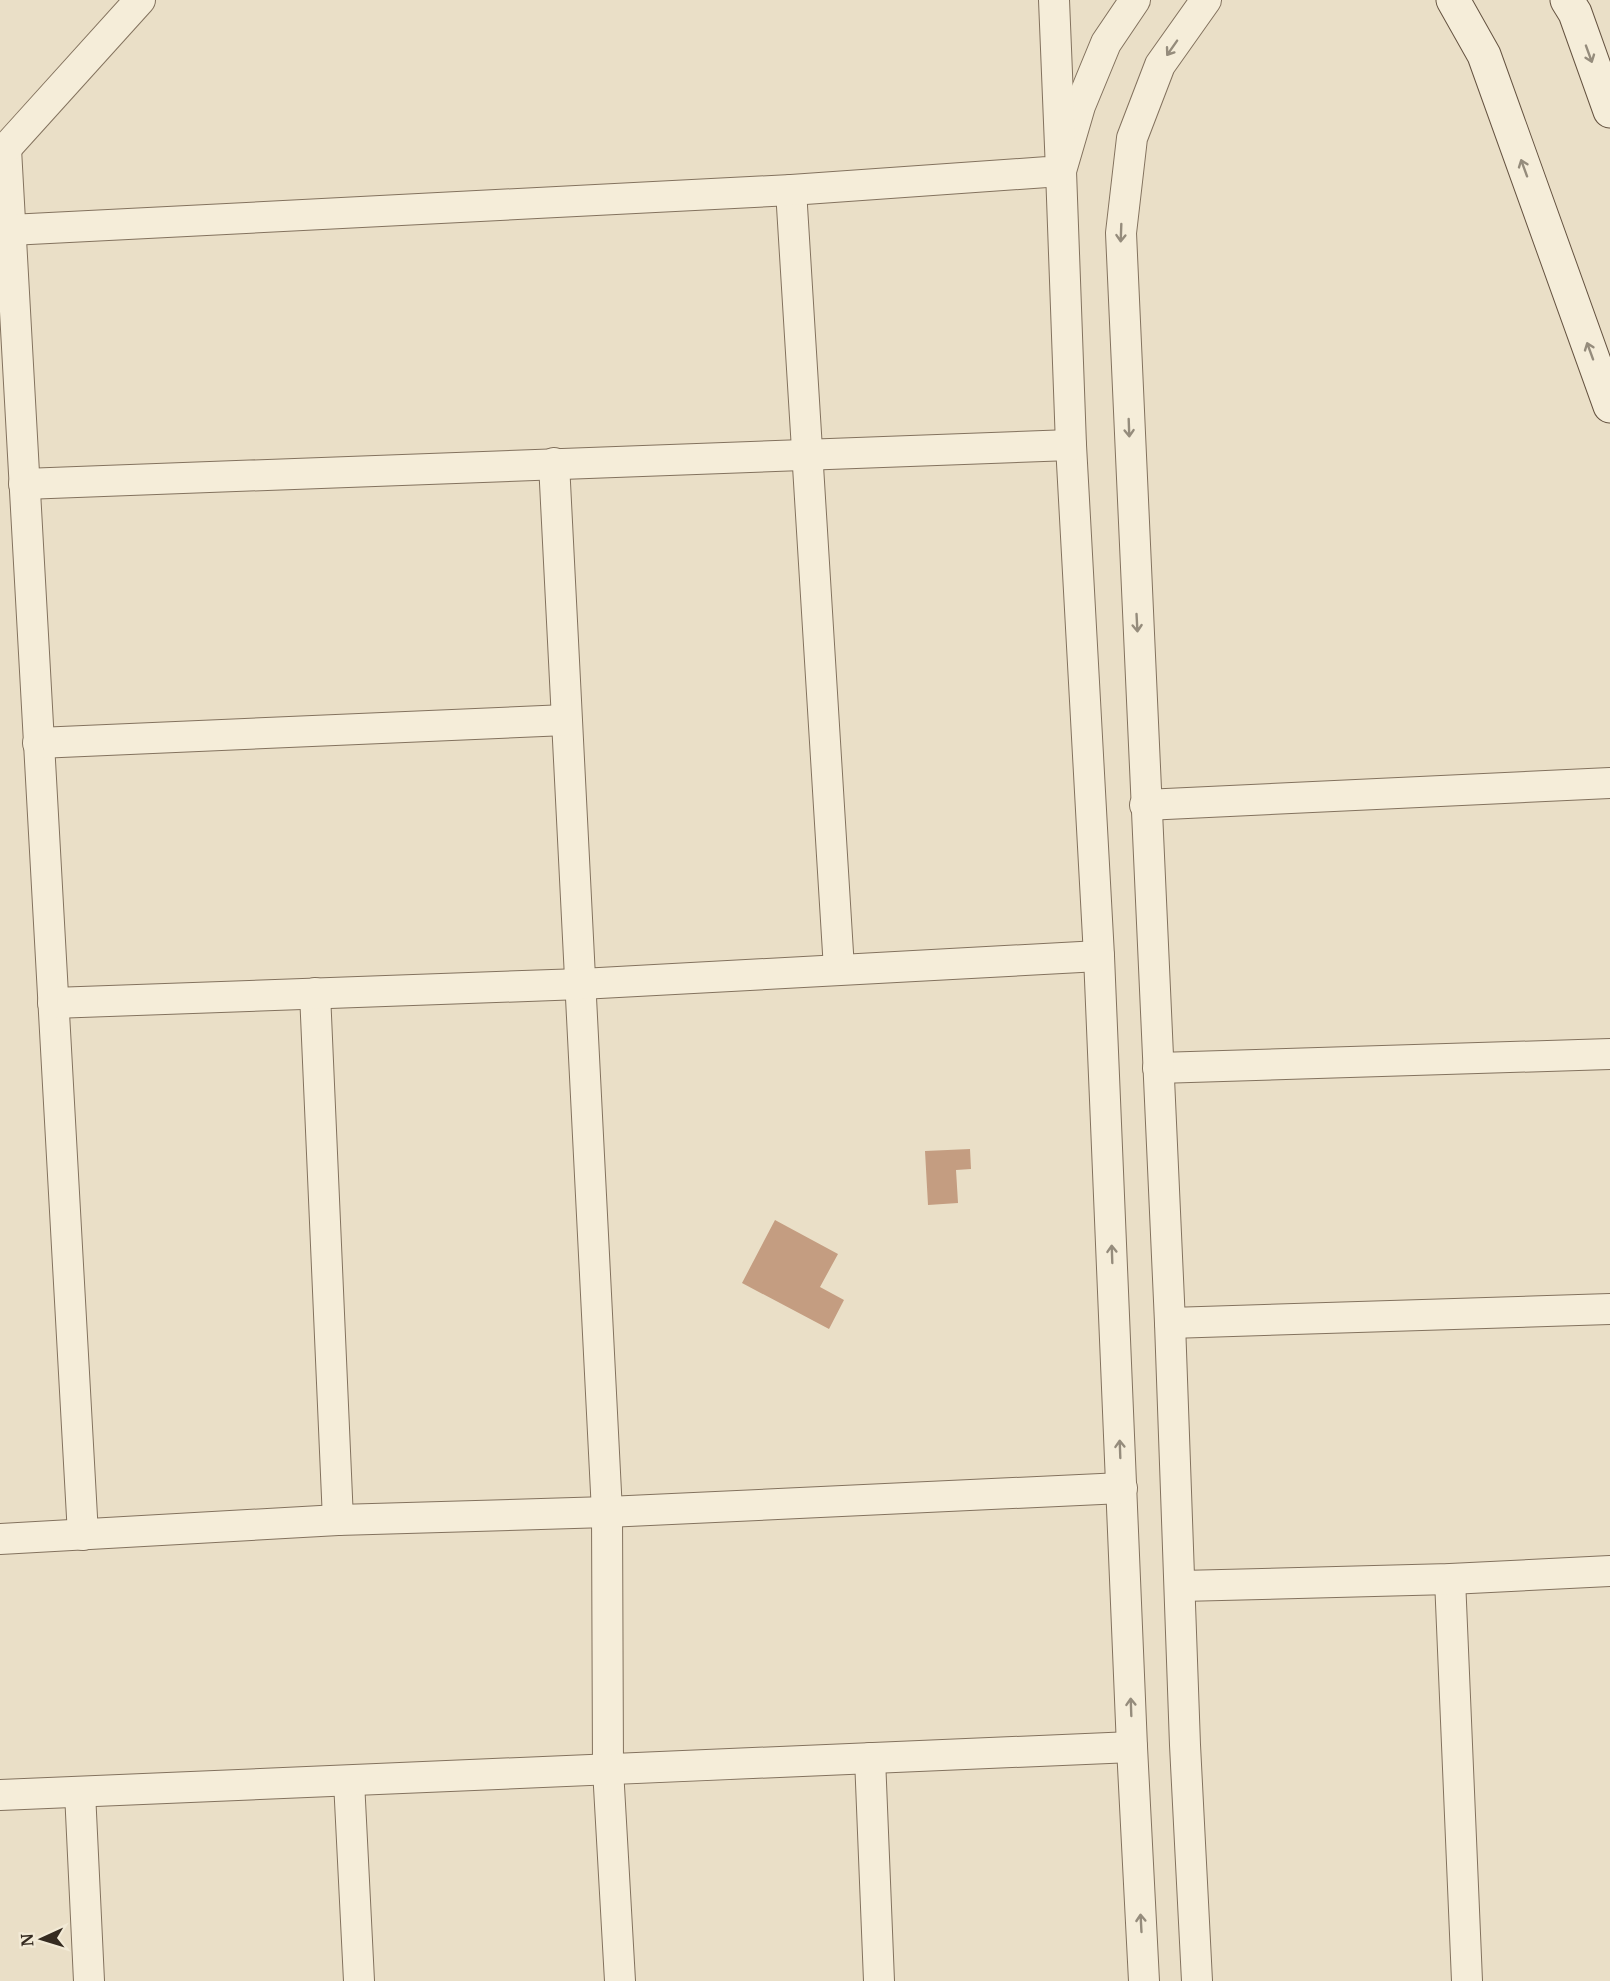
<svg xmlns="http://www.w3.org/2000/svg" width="1610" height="1981" font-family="Merriweather,serif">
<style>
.building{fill:#c49d81}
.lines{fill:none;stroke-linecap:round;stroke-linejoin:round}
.minor-casing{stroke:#83725e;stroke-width:32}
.secondary-casing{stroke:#655341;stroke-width:35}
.minor{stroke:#f5edd9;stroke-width:30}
.secondary{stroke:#f5edd9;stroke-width:33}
.oneway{stroke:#958c7c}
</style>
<rect width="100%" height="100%" fill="#eadfc7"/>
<g class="building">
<polygon points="970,1149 971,1169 956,1170 958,1203 928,1205 925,1151"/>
<polygon points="775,1220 838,1254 820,1287 844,1300 829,1329 742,1283"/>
</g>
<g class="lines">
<defs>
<g id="minor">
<polyline points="1135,0 1106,43 1080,106 1061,171 1071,445 1099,956 1132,1747 1144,1981"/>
<polyline points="6,149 83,1535"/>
<polyline points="0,155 140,0"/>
<polyline points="791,190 839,969"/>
<polyline points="10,230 791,190 1061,171 1054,0"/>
<polyline points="554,463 607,1512 608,1769 620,1981"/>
<polyline points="24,484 1071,445"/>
<polyline points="38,743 566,720"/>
<polyline points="1145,805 1610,783"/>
<polyline points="315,993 338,1520"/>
<polyline points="53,1003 581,984 1099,956"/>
<polyline points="1158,1068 1610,1054"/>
<polyline points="1170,1323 1610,1309"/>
<polyline points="0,1539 338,1520 607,1512 1122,1488"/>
<polyline points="1450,1579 1467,1981"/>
<polyline points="1181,1586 1450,1579 1610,1571"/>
<polyline points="870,1758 879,1981"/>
<polyline points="349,1781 359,1981"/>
<polyline points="80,1792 89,1981"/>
<polyline points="0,1795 1132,1747"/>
<polyline points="1197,1981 1185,1745 1170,1323 1121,233 1132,138 1160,65 1206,0"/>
</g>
<g id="secondary">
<polyline points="1453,0 1484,55 1610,406"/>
<polyline points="1567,0 1575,13 1610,111"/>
</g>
</defs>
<use href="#minor" class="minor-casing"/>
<use href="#secondary" class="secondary-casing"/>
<use href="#minor" class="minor"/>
<use href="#secondary" class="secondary"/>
</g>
<defs><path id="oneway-shaft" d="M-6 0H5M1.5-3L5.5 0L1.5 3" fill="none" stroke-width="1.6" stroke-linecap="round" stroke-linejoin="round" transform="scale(1.5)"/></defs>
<g class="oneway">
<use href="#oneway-shaft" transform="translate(1172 48) rotate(125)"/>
<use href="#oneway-shaft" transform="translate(1589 54) rotate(70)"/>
<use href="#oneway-shaft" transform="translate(1524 168) rotate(-110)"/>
<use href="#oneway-shaft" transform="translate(1121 233) rotate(92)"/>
<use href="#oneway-shaft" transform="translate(1590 351) rotate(-110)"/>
<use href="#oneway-shaft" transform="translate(1129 428) rotate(88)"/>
<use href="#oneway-shaft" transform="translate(1137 623) rotate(87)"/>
<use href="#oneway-shaft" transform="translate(1112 1254) rotate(-92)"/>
<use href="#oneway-shaft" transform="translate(1120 1449) rotate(-92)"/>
<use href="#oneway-shaft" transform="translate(1131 1707) rotate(-92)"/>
<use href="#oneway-shaft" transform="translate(1141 1923) rotate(-93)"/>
</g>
<g transform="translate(42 1939) rotate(266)" stroke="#f2ead6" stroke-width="4.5" paint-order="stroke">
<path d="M0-4.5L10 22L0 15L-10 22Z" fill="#352b20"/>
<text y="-9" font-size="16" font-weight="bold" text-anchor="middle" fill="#352b20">N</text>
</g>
</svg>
